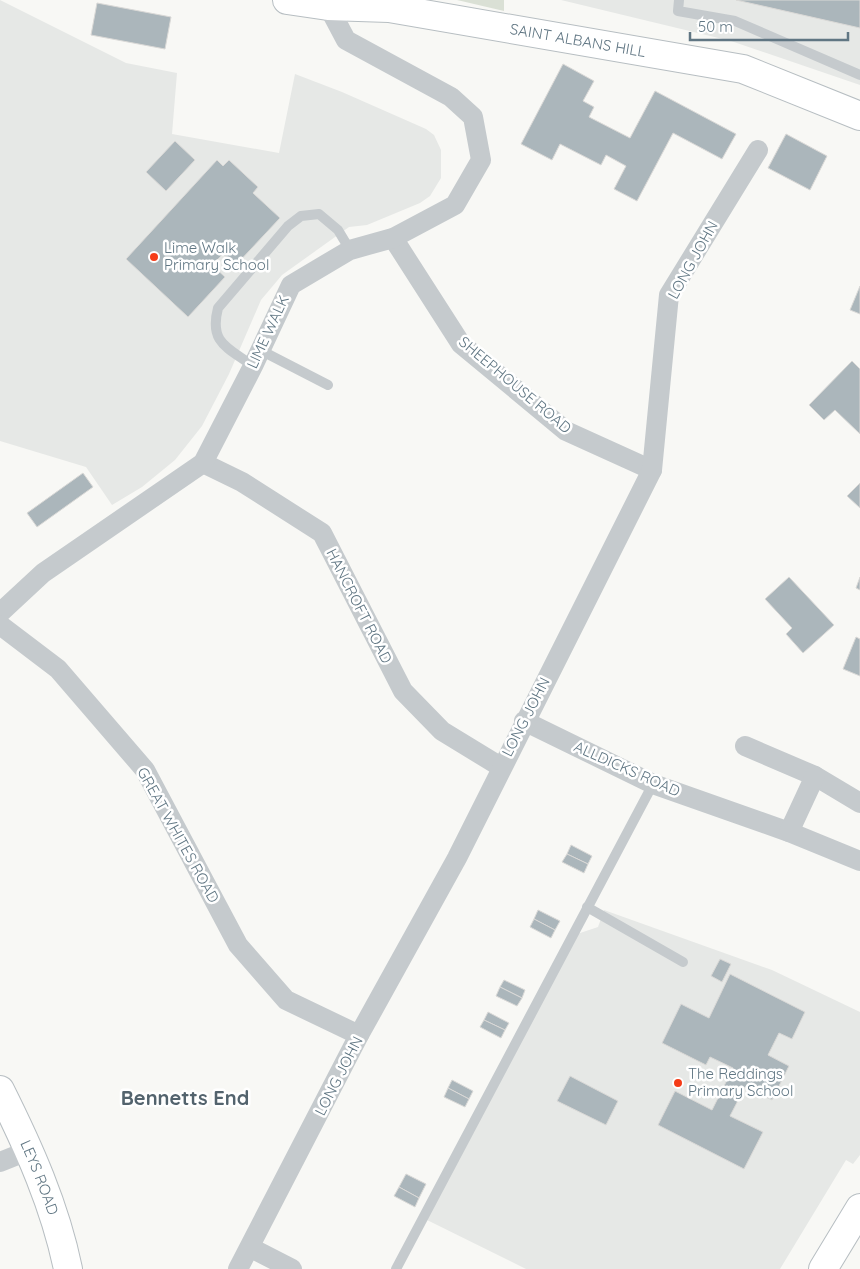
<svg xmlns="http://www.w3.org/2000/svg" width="860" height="1269" font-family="Quicksand,sans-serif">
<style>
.built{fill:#e6e8e6}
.green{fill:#dae0d5}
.building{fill:#abb6bb;stroke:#dad9d7}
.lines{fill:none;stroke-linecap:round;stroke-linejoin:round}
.secondary-casing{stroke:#b7bec2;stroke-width:30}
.lane{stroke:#c5cacd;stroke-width:10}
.street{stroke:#c5cacd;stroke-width:20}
.secondary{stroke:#fff;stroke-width:28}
.poi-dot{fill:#f53c18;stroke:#fff;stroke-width:2}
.labels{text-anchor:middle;stroke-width:5;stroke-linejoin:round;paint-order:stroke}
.street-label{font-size:15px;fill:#607683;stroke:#fff}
.poi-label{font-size:15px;fill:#607683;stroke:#fff;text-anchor:start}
.district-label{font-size:20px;font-weight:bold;fill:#53636d;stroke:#fff}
</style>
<rect width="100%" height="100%" fill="#f8f8f5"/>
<g class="built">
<polygon points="0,0 126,63 177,73 172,134 279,153 295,74 342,92 426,129 434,135 441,150 441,178 430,196 420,203 367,225 349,227 282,275 261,300 229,374 202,426 175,460 142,487 112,505 86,467 0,441"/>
<polygon points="561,0 860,0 860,85 731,41"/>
<polygon points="604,910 772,970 860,1012 860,1155 853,1164 846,1160 780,1269 526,1269 427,1220 571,936 598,927"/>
</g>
<polygon class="green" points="457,0 504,0 504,11"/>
<g class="building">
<polygon points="736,0 860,0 860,28"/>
<polygon points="97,3 171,17 165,49 91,35"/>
<polygon points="563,64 594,81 583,101 594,107 589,117 630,138 655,91 736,134 722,159 673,133 637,201 614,189 626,166 606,155 601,165 560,144 552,160 521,144"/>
<polygon points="786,134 827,156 810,190 768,168"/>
<polygon points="175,141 195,160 166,191 146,172"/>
<polygon points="217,160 223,166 229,160 258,187 253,193 280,218 236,265 223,254 212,265 225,277 188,317 126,259"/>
<polygon points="860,286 860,314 850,310"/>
<polygon points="852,361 860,369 860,434 835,410 824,420 809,405"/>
<polygon points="83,473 93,487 37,527 27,513"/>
<polygon points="860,483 860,508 847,496"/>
<polygon points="789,577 834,625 803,653 786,634 792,628 765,599"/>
<polygon points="860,577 860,590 856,588"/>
<polygon points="856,637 860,639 860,676 843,669"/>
<polygon points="571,845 592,856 588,864 567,854"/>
<polygon points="567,854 588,864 584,873 562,862"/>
<polygon points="538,910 560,921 555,930 534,919"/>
<polygon points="534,919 555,930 551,938 530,927"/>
<polygon points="720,959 731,964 722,982 711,976"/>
<polygon points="730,974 805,1012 792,1039 779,1033 768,1055 789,1066 772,1100 745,1087 730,1116 763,1132 744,1169 658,1125 675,1091 712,1110 733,1068 710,1057 706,1065 662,1043 681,1004 709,1018"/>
<polygon points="504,980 525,990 522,998 500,987"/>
<polygon points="500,987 522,998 517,1006 496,996"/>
<polygon points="488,1012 509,1023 505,1030 484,1020"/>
<polygon points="484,1020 505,1030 501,1038 480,1027"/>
<polygon points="570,1076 618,1101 606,1125 557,1101"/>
<polygon points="452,1080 473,1091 469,1099 448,1088"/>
<polygon points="448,1088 469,1099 465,1107 444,1097"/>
<polygon points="406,1174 426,1184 419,1198 399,1187"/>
<polygon points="399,1187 419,1198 415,1207 394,1196"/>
</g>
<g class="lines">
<defs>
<g id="secondary">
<path id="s1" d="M287 0 328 6 389 8 743 69 860 116"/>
<path id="s2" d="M0 1090C29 1148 55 1206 68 1269"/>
<polyline points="823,1269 860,1208"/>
</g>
</defs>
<use href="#secondary" class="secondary-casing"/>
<g class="lane">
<polyline points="679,0 678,11 735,21 860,75"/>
<polyline points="260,350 328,385"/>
<path d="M253 366C227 347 209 343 218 308L288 226 301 216 319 214 338 230 350 250"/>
<polyline points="587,907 683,962"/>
<polyline points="396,1269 653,784"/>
</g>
<g class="street">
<polyline points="393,238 461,344 566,431 652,470"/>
<polyline points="203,463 242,482 322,533 403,691 442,731 501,767"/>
<polyline points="0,613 43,573 203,463 253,366 291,285 350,250 393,238 455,205 481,160 473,117 451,97 346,40 328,6"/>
<polyline points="0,625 58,669 145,770 238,945 286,1000 359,1035"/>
<polyline points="524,721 653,784 789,832 860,861"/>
<polyline points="745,746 815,776 860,803"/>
<polyline points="789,832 815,776"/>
<polyline points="0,1162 30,1150"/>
<polyline points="251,1248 292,1269"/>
<polyline points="238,1269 359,1035 457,858 652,470 669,295 758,150"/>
</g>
<use href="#secondary" class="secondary"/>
</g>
<g class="poi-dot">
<circle cx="154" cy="257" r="5"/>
<circle cx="678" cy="1083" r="5"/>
</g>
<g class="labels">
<g class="street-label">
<text dy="5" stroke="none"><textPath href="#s1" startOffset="294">SAINT ALBANS HILL</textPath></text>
<text transform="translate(693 260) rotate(-61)" y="5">LONG JOHN</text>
<text transform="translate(268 332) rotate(-65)" y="5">LIME WALK</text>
<text transform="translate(515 385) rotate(40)" y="5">SHEEPHOUSE ROAD</text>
<text transform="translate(359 606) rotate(63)" y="5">HANCROFT ROAD</text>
<text transform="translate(526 717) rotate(-63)" y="5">LONG JOHN</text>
<text transform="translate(627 769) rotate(24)" y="5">ALLDICKS ROAD</text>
<text transform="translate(178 835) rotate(61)" y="5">GREAT WHITES ROAD</text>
<text transform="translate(339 1076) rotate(-63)" y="5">LONG JOHN</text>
<text dy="5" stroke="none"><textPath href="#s2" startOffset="96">LEYS ROAD</textPath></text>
</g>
<g class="poi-label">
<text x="164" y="253">Lime Walk<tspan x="164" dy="17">Primary School</tspan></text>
<text x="688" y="1079">The Reddings<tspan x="688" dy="17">Primary School</tspan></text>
</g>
<g class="district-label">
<text x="185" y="1105">Bennetts End</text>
</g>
</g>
<path d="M690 32v8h158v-8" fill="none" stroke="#607683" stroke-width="2.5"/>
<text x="698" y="32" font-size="15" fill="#607683" stroke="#ffffff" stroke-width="4" paint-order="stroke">50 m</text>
</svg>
